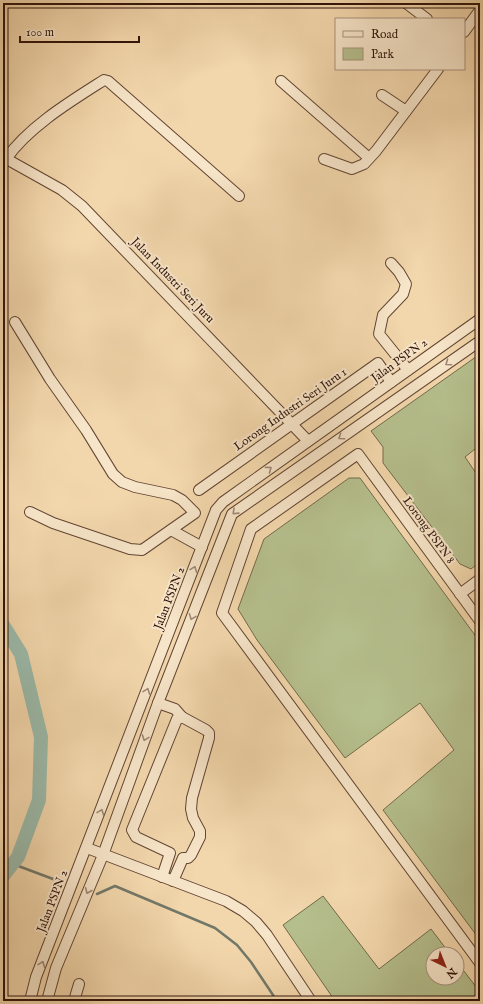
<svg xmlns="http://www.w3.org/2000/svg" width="483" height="1004" font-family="'IM FELL English',serif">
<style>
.green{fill:#b5bf8d;stroke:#736a4c}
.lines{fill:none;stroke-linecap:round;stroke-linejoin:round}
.stream{stroke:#71786a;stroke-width:2.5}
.river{stroke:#9bbaaa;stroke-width:14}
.minor-casing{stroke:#624532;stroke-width:12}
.minor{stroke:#f7e5c9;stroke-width:10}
.oneway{stroke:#9e8773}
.labels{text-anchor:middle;stroke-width:4;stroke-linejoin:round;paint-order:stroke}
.street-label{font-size:12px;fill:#31140a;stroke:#f7e5c9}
</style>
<rect width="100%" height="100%" fill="#f3d7ac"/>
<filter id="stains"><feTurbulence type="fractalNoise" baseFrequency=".005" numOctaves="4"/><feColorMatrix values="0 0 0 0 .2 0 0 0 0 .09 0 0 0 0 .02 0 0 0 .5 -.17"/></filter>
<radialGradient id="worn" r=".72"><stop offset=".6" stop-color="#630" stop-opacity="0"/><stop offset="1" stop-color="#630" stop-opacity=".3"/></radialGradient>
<g class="green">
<polygon points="480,354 480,445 465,457 480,479 480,562 471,569 460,564 383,463 383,447 371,431"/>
<polygon points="349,478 360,478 480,642 480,940 383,810 454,750 420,703 345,758 257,640 238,609 264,539"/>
<polygon points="323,896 379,969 431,929 450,954 433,954 433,978 457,978 457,962 480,992 480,1001 335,1001 283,925"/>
</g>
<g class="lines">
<g class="stream">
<polyline points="13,864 61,882"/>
<polyline points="97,894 115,886 215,928 237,945 251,962 277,1001"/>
</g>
<polyline class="river" points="3,625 21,654 41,737 39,800 18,857 3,876"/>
<defs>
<g id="minor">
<polyline points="406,3 427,19"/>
<polyline points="464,32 480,10"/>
<polyline points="281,81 369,158"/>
<polyline points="382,95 406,111"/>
<polyline points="3,157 62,190 82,206 308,441"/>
<path d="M6 159C28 127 71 101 104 80L108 81 239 196"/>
<polyline points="324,159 352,169 364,164 376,151 438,69"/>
<polyline points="391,263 399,272 406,284 403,294 383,315 379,334 408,370"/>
<polyline points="15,322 50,379 86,430 113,474 122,482 135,487 173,495 182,500 195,513 142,550 130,549 53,523 30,512"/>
<polyline points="199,490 378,363 391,382"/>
<polyline points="171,530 202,547"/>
<polyline points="460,594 480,579"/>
<polyline points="480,621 358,454 251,529 222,613 480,963"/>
<polyline points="158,703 175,709 182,717"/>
<polyline points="87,848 226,901 243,911 256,922 267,935 311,1001"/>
<polyline points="162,877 170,853 136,837 132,830 177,719 182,717 206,730 209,733 209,738 192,798 191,809 193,818 200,831 200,837 191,855 188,858 183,858 173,881"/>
<polyline points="30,1001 36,977 216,510 223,502 480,319"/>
<polyline points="47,1001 56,968 103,855 158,703 232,514 480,341"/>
<polyline points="74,1001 79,984"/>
</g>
</defs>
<use href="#minor" class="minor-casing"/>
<use href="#minor" class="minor"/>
</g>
<defs><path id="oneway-chevron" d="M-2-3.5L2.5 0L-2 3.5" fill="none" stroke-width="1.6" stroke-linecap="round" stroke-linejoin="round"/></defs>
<g class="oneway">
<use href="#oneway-chevron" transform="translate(448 363) rotate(145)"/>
<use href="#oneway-chevron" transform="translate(341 437) rotate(145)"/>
<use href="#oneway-chevron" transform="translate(269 469) rotate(-36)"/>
<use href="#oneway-chevron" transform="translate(235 512) rotate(136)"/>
<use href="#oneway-chevron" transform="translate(194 569) rotate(-69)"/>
<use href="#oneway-chevron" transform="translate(192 617) rotate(111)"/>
<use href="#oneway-chevron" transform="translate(147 691) rotate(-69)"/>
<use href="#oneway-chevron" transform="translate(145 738) rotate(110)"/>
<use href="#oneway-chevron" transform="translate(101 812) rotate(-69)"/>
<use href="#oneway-chevron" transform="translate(88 891) rotate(113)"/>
<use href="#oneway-chevron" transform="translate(42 964) rotate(-69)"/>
</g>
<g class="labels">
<g class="street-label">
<text transform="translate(173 280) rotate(46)" y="4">Jalan Industri Seri Juru</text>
<text transform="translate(399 360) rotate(-36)" y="4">Jalan PSPN 2</text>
<text transform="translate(290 409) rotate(-35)" y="4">Lorong Industri Seri Juru 1</text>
<text transform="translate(429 530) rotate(54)" y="4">Lorong PSPN 8</text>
<text transform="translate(169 598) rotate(-69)" y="4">Jalan PSPN 2</text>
<text transform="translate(52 901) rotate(-69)" y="4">Jalan PSPN 2</text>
</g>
</g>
<rect width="483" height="1004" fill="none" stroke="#f3d7ac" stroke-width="16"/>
<rect x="4" y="4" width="475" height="996" fill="none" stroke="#31140a" stroke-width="2"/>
<rect x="8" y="8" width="467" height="988" fill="none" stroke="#31140a"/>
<rect x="335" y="18" width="130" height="52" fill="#f7e5c9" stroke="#a8917d"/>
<rect x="343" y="31" width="20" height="6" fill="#f7e5c9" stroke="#a8917d"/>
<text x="371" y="38" font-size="12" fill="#31140a">Road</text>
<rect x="343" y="48" width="20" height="12" fill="#b5bf8d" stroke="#a8917d"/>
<text x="371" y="58" font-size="12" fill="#31140a">Park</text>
<g transform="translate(445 966) rotate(137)"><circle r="19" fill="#f7e5c9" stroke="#a8917d"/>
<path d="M0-3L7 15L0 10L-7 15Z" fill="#8f2418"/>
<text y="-6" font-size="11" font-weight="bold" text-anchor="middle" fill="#31140a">N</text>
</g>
<path d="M20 36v6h119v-6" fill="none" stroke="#31140a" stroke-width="2"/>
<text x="26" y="36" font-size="12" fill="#31140a" stroke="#f7e5c9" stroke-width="3" paint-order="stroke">100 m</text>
<rect width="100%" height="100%" filter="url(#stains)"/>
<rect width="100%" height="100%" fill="url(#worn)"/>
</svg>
